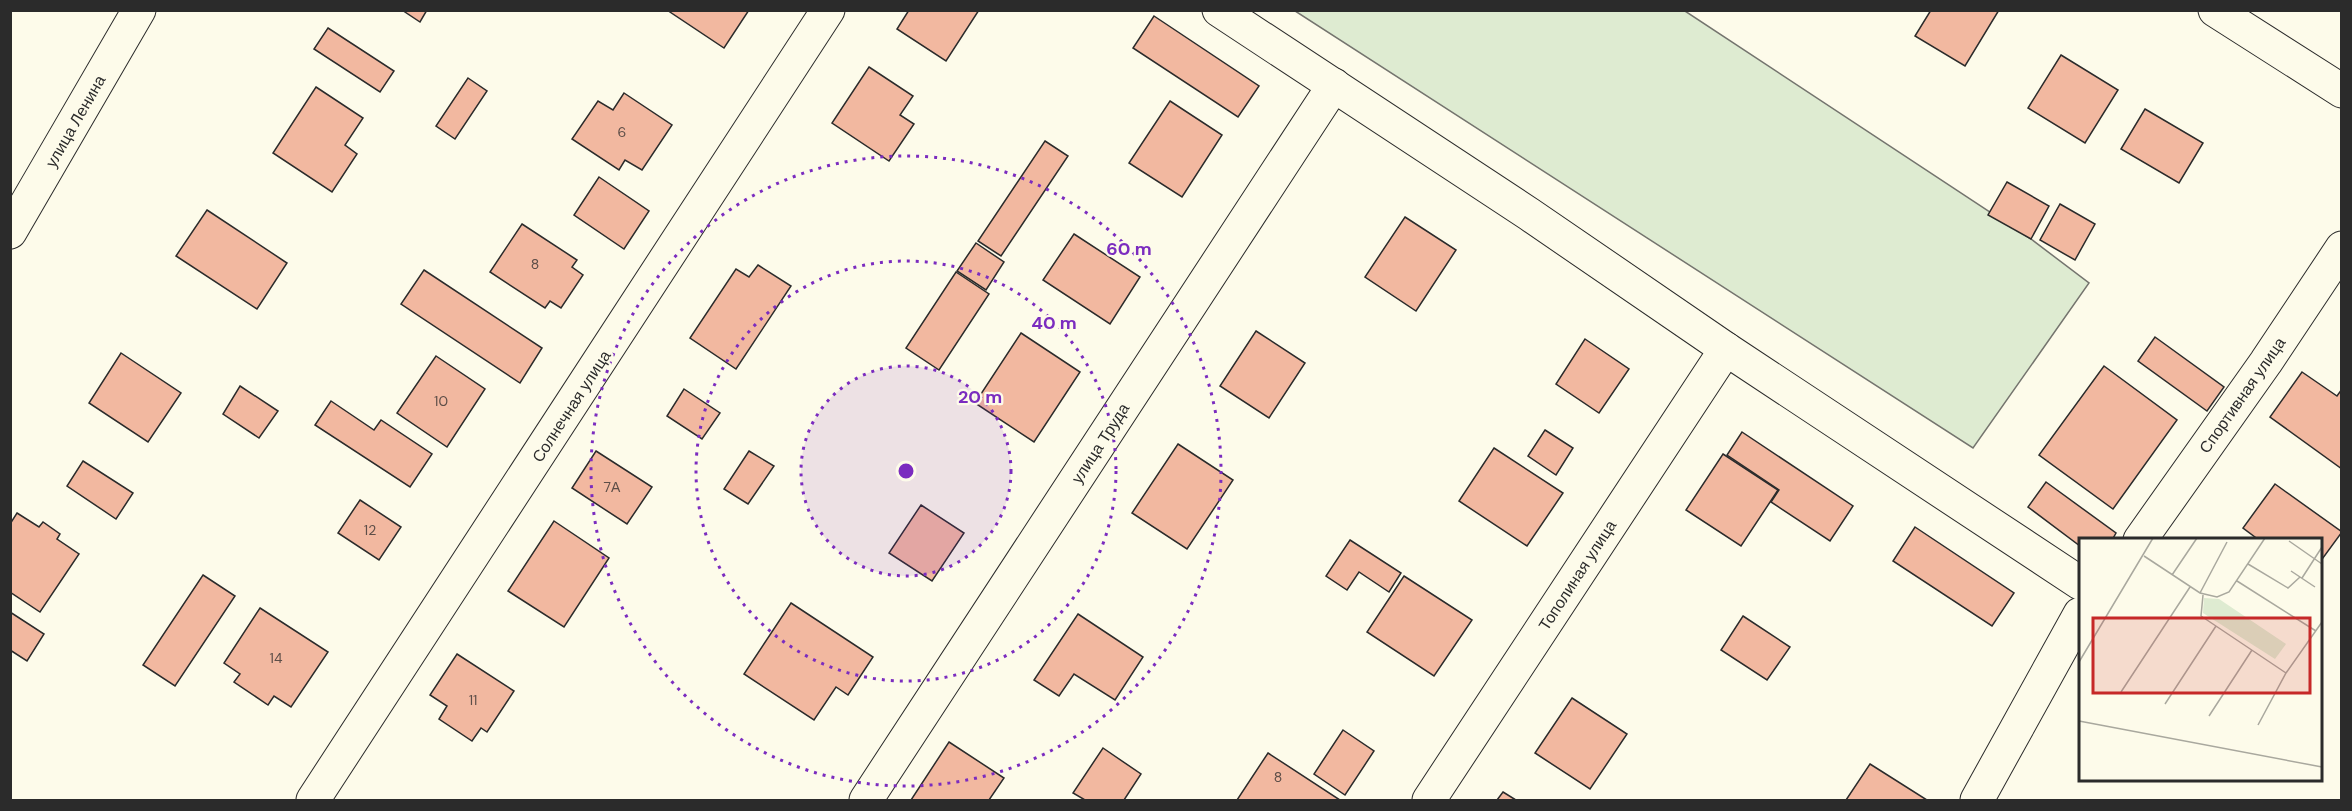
<svg xmlns="http://www.w3.org/2000/svg" width="2352" height="811" font-family="'DM Sans',sans-serif">
<style>
.green{fill:#deebd1;stroke:#74746e;stroke-width:1.5}
.building{fill:#f2b8a0;stroke:#2b2b2b;stroke-width:1.5}
.lines{fill:none;stroke-linecap:round;stroke-linejoin:round}
.minor-casing{stroke:#2b2b2b;stroke-width:35}
.minor{stroke:#fdfbea;stroke-width:33}
.ring{fill:none;stroke:#7b2cbf;stroke-width:3;stroke-dasharray:3 6}
.labels{text-anchor:middle;stroke-width:4.5;stroke-linejoin:round;paint-order:stroke}
.number-label{font-size:14px;fill:#5d4e48}
.street-label{font-size:16px;fill:#2b2b2b;stroke:#fdfbea}
.inset-road{fill:none;stroke:#a9a89e;stroke-width:1.5}
.view{fill:#c62828;fill-opacity:0.15;stroke:#c62828;stroke-width:3}
.inset-edge{fill:none;stroke:#2b2b2b;stroke-width:3}
.centre{fill:#7b2cbf;stroke:#fdfbea;stroke-width:3}
.ring-label{font-size:18px;text-anchor:middle;font-weight:bold;fill:#7b2cbf;stroke:#fdfbea;stroke-width:4.5;stroke-linejoin:round;paint-order:stroke}
</style>
<rect width="100%" height="100%" fill="#fdfbea"/>
<polygon class="green" points="1295,11 1685,11 2031,239 2089,283 1973,448"/>
<g class="building">
<polygon points="402,10 427,10 420,22"/>
<polygon points="667,10 749,10 724,48"/>
<polygon points="909,10 979,10 946,61 897,29"/>
<polygon points="1931,10 1999,10 1965,66 1915,36"/>
<polygon points="1154,16 1259,86 1238,117 1133,48"/>
<polygon points="328,28 394,71 380,92 314,49"/>
<polygon points="2061,55 2118,90 2085,143 2028,108"/>
<polygon points="869,67 913,96 900,115 914,124 889,161 832,123"/>
<polygon points="468,78 487,91 455,139 436,126"/>
<polygon points="316,87 363,118 345,145 357,154 332,192 273,153"/>
<polygon points="624,93 672,125 642,170 625,160 619,170 572,139 598,101 613,110"/>
<polygon points="1170,101 1222,135 1182,197 1129,163"/>
<polygon points="2145,109 2203,143 2179,183 2121,149"/>
<polygon points="1045,141 1068,156 1001,256 978,241"/>
<polygon points="599,177 649,211 624,249 574,215"/>
<polygon points="2007,182 2049,206 2031,239 1988,215"/>
<polygon points="2060,204 2095,224 2075,260 2040,240"/>
<polygon points="207,210 287,263 257,309 176,256"/>
<polygon points="1405,217 1456,250 1416,311 1365,277"/>
<polygon points="522,224 577,260 572,267 583,275 561,308 550,301 545,308 490,272"/>
<polygon points="1074,234 1140,277 1110,324 1043,280"/>
<polygon points="976,243 1004,262 986,290 957,271"/>
<polygon points="758,265 791,286 736,369 690,338 736,269 749,277"/>
<polygon points="424,270 542,348 520,383 401,304"/>
<polygon points="956,272 989,294 939,370 906,348"/>
<polygon points="1256,331 1305,363 1269,418 1220,386"/>
<polygon points="1021,333 1080,372 1034,442 975,403"/>
<polygon points="2155,337 2224,387 2207,411 2138,361"/>
<polygon points="1585,339 1629,369 1599,413 1556,384"/>
<polygon points="121,353 181,393 148,442 89,403"/>
<polygon points="436,356 485,389 447,447 397,413"/>
<polygon points="2104,366 2177,420 2113,509 2039,455"/>
<polygon points="2302,372 2337,396 2342,389 2342,469 2270,417"/>
<polygon points="240,386 278,411 259,438 223,414"/>
<polygon points="684,389 720,413 702,439 667,416"/>
<polygon points="331,401 374,430 381,420 432,454 410,487 315,425"/>
<polygon points="1545,430 1573,448 1556,475 1528,456"/>
<polygon points="1742,432 1853,506 1830,541 1771,502 1779,490 1727,455"/>
<polygon points="1178,444 1233,480 1187,549 1132,513"/>
<polygon points="1494,448 1563,493 1527,546 1459,501"/>
<polygon points="596,451 652,487 627,524 572,488"/>
<polygon points="749,451 774,466 748,504 724,489"/>
<polygon points="1723,454 1778,490 1741,546 1686,510"/>
<polygon points="83,461 133,493 116,519 67,486"/>
<polygon points="2046,482 2116,533 2112,540 2080,540 2080,546 2028,507"/>
<polygon points="2275,484 2342,532 2320,562 2320,540 2259,540 2243,528"/>
<polygon points="360,500 401,527 379,560 338,533"/>
<polygon points="921,505 964,533 932,581 889,553"/>
<polygon points="17,513 39,527 43,522 60,534 57,539 79,554 40,612 10,592 10,524"/>
<polygon points="554,521 609,558 564,627 508,591"/>
<polygon points="1915,527 2014,593 1992,626 1893,561"/>
<polygon points="1350,540 1401,573 1389,592 1359,572 1347,590 1326,576"/>
<polygon points="203,575 235,596 175,686 143,665"/>
<polygon points="1404,576 1472,620 1434,676 1367,632"/>
<polygon points="791,603 873,657 848,695 836,687 814,720 744,674"/>
<polygon points="260,608 328,652 291,707 274,696 268,705 234,682 240,674 224,663"/>
<polygon points="10,612 44,634 27,661 10,650"/>
<polygon points="1078,614 1143,657 1115,700 1074,674 1059,696 1034,680"/>
<polygon points="1743,616 1790,647 1767,680 1721,650"/>
<polygon points="457,654 514,691 487,732 481,728 472,741 439,719 447,706 430,695"/>
<polygon points="1572,698 1627,734 1590,789 1535,753"/>
<polygon points="1343,730 1374,751 1345,795 1314,774"/>
<polygon points="949,742 1004,778 989,800 911,800"/>
<polygon points="1103,748 1141,774 1124,800 1085,800 1073,793"/>
<polygon points="1268,753 1340,800 1237,800"/>
<polygon points="1870,764 1927,800 1846,800"/>
<polygon points="1503,792 1516,800 1497,800"/>
</g>
<g class="lines">
<defs>
<g id="minor">
<polyline points="1219,10 1529,214 1726,349 2080,583"/>
<polyline points="2215,10 2342,91"/>
<polyline points="10,232 139,10"/>
<polyline points="2140,540 2266,362 2342,248"/>
<polyline points="313,800 828,10"/>
<polyline points="866,800 1334,85"/>
<polyline points="1429,800 1726,349"/>
<polyline points="1977,800 2080,614"/>
</g>
</defs>
<use href="#minor" class="minor-casing"/>
<use href="#minor" class="minor"/>
</g>
<circle cx="906" cy="471" r="105" fill="#7b2cbf" fill-opacity=".12"/>
<g class="ring">
<circle cx="906" cy="471" r="105"/>
<circle cx="906" cy="471" r="210"/>
<circle cx="906" cy="471" r="315"/>
</g>
<g class="labels">
<g class="number-label">
<text x="622" y="137">6</text>
<text x="535" y="269">8</text>
<text x="441" y="406">10</text>
<text x="612" y="492">7А</text>
<text x="370" y="535">12</text>
<text x="276" y="663">14</text>
<text x="473" y="705">11</text>
<text x="1278" y="782">8</text>
</g>
<g class="street-label">
<text transform="translate(75 121) rotate(-60)" y="6">улица Ленина</text>
<text transform="translate(2242 395) rotate(-55)" y="6">Спортивная улица</text>
<text transform="translate(571 406) rotate(-57)" y="6">Солнечная улица</text>
<text transform="translate(1100 443) rotate(-57)" y="6">улица Труда</text>
<text transform="translate(1577 575) rotate(-57)" y="6">Тополиная улица</text>
</g>
</g>
<g transform="translate(2079 538)">
<rect width="243" height="243" fill="#fdfbea"/>
<path d="M125 60 140 61 207 106 196 121 124 75Z" fill="#deebd1"/>
<path class="inset-road" d="M210 3 243 26M65 18 121 55 138 59 150 54 186 0M169 26 209 50 221 39M212 33 236 49M93 37 118 0M223 40 243 9M158 43 237 93M121 55 148 4M124 57 122 78 207 135M0 124 74 0M42 154 111 49M86 166 137 88M130 178 173 112M0 183 243 229M179 187 207 135 243 84"/>
<path class="view" d="M14 80H231V155H14Z"/>
<rect width="243" height="243" class="inset-edge"/>
</g>
<circle cx="906" cy="471" r="9" class="centre"/>
<g class="ring-label">
<text x="1129" y="255">60 m</text>
<text x="1054" y="329">40 m</text>
<text x="980" y="403">20 m</text>
</g>
<rect width="2352" height="811" fill="none" stroke="#2b2b2b" stroke-width="24"/>
</svg>
